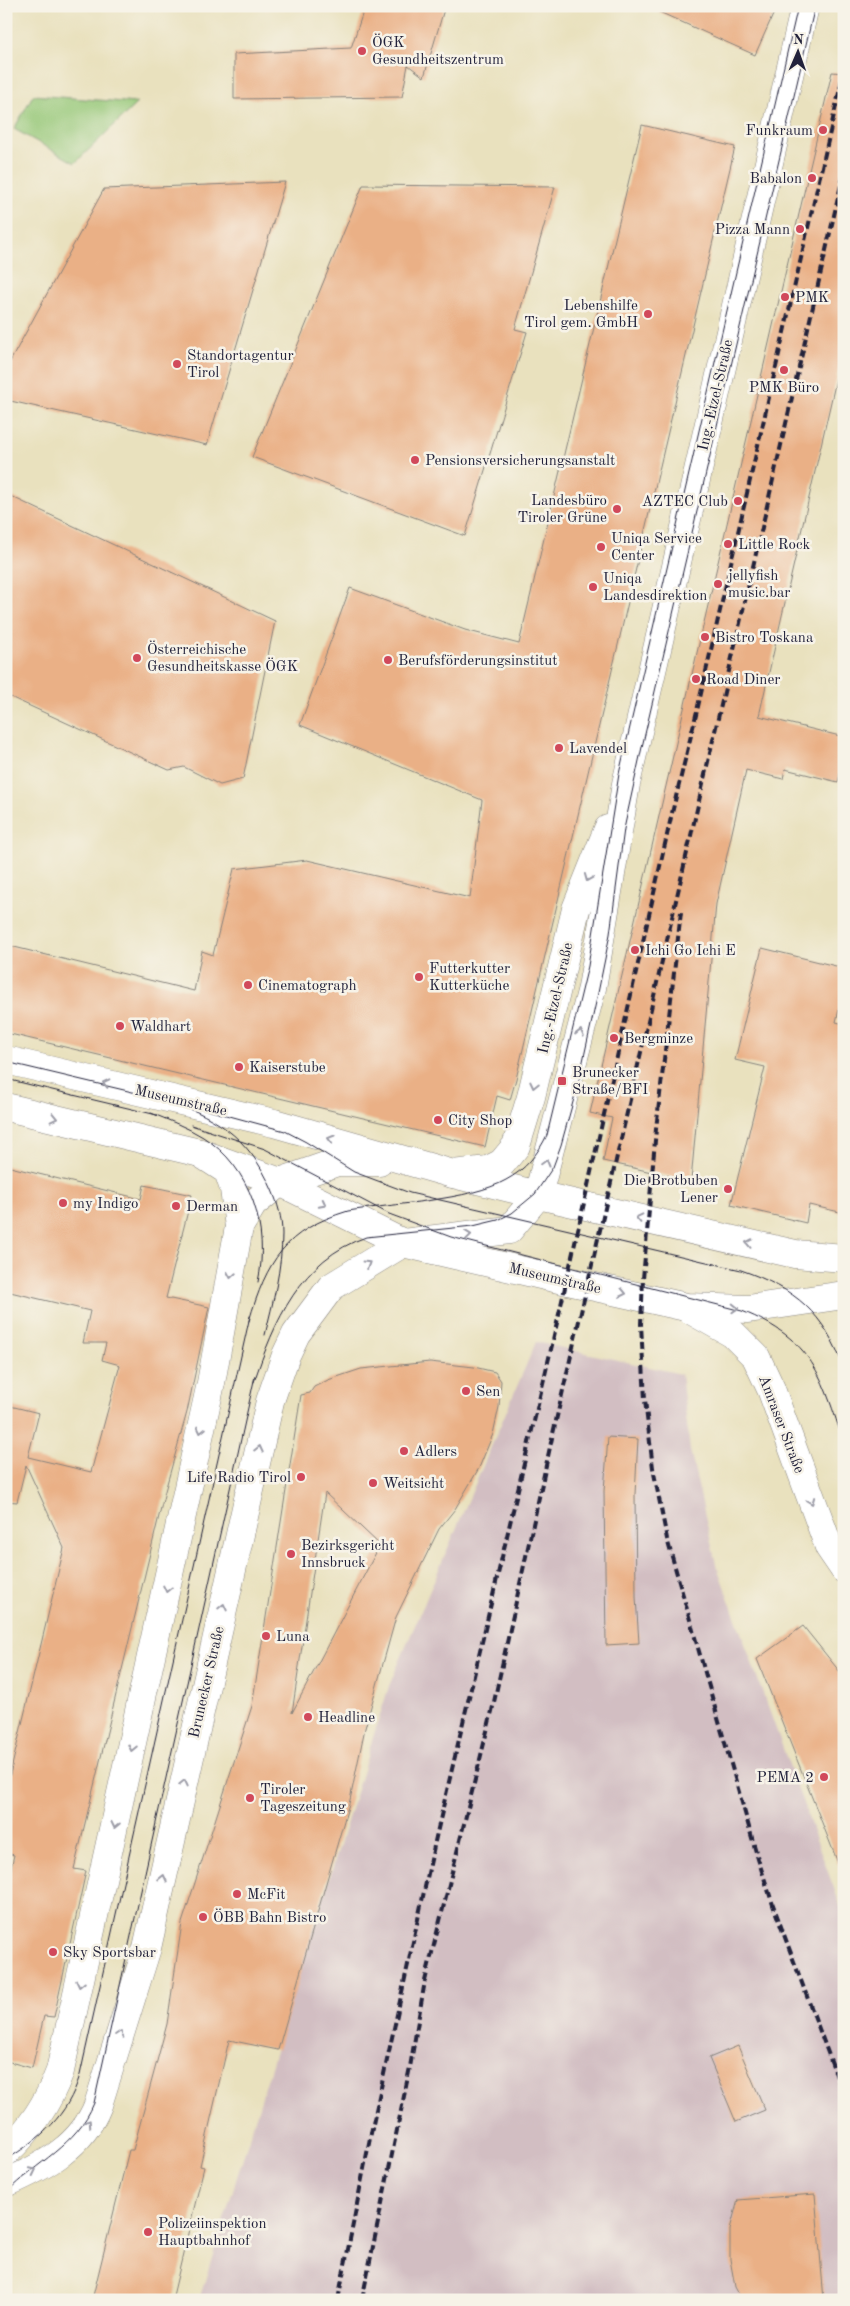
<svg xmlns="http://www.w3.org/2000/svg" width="850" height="2306" font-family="'Old Standard TT',serif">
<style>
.industrial{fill:#d2bec2}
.green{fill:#95c777;stroke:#5c7459}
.building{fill:#eab086;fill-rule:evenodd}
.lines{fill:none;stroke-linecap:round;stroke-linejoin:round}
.street-casing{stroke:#86827c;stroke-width:29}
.secondary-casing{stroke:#86827c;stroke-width:29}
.street{stroke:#fff;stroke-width:28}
.secondary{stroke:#fff;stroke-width:28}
.tram{stroke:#22223b;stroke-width:1}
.rail{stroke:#22223b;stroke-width:4;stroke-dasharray:8 4;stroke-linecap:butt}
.oneway{stroke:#9c9ca7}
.poi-dot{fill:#d1495b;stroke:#f7f3e8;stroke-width:2}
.labels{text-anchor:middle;stroke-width:5;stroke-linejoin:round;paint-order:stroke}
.poi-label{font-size:15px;fill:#22223b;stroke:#f7f3e8;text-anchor:start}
.street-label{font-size:15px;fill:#22223b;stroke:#f7f3e8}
</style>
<rect width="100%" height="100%" fill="#f7f3e8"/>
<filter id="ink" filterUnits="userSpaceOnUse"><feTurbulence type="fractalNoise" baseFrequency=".02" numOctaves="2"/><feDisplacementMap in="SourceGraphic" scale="10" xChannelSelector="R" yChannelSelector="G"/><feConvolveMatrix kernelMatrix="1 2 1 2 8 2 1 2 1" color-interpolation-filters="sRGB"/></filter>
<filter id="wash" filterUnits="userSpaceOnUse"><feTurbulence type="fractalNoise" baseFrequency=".0096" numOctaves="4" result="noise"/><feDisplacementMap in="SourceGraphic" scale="20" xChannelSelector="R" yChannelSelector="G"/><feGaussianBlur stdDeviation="1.12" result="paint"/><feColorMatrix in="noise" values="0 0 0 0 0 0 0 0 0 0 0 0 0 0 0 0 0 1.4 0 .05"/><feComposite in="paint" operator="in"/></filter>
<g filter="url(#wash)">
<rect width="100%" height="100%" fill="#e9e1be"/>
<polygon class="industrial" points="536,1342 681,1374 690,1450 716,1564 844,1916 844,2300 199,2300 389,1686"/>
<polygon class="green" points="33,95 137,103 75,163 14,129"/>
<g id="blocks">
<g class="building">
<polygon points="365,6 445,6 424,77 408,65 402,97 234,99 234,54 351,48"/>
<polygon points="646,6 777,6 755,55"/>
<polygon points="832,72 844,73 844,345 759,716 844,737 844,759 838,782 785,769 783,779 746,770 716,904 691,1181 603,1161 612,1118 590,1113"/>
<polygon points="642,125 735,147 516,1079 510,1100 497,1096 485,1147 6,1033 6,945 194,991 202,951 213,955 234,869 307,860 470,898 482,800 300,725 350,588 465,630 519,644"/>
<polygon points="285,182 207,445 6,400 6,369 104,189"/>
<polygon points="363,185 555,187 515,329 527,332 465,536 252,457"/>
<polygon points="6,494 275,621 243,779 220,785 184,767 169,770 6,695"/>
<polygon points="762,948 844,968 844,988 836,1022 844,1024 844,1213 809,1205 806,1223 731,1205 765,1067 735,1060"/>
<polygon points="6,1166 141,1199 144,1185 192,1195 166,1298 209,1307 187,1412 165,1491 74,1869 86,1871 54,2017 44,2016 32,2068 6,2061 6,1889 14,1855 6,1853 6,1791 64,1548 26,1465 17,1502 6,1501 6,1405 39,1413 28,1457 91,1472 120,1365 102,1360 106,1343 83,1343 90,1311 6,1291"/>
<path d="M430 1362 474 1367 495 1372 501 1381 499 1407 493 1434 479 1468 455 1509 439 1529 396 1617 365 1728 350 1800 278 2050 229 2040 200 2166 204 2167 172 2300H92L129 2150H133L167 2024 182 1923 252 1706 301 1395 310 1393 314 1387 328 1380 361 1369ZM325 1493 380 1545 292 1713Z"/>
<polygon points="608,1437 638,1439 635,1494 636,1597 639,1643 606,1645 604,1491"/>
<polygon points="803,1626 844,1677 842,1873 757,1659"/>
<polygon points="738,2046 765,2110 736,2122 709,2058"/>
<polygon points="815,2194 824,2300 742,2300 735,2287 730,2259 730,2229 738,2200"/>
</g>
</g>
</g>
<g filter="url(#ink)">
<use href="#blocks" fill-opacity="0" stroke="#86827c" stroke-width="1"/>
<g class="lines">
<defs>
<g id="street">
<polyline points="453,1174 488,1170 502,1163 516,1146 531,1097 576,909 608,829"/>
<polyline points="538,1195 592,988 626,784 805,6"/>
</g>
<g id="secondary">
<polyline points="6,1060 274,1123 453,1174 538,1195 795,1254 844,1258"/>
<polyline points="6,1107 200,1153 280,1182 403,1243 541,1275 686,1307 748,1309 844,1295"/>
<polyline points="239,1227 253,1204 280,1182 337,1162 379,1162"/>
<polyline points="687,1308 733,1334 756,1357 771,1389 829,1547 844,1569"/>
<path d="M6 2152C32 2129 48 2103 60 2071L211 1383 239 1227 234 1189 228 1171 200 1153"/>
<path d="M6 2183C45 2166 82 2146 98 2105L147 1948 270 1401 286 1355 296 1334 331 1287 403 1243 509 1230 538 1195"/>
</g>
</defs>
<use href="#street" class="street-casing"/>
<use href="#secondary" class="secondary-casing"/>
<use href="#street" class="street"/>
<use href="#secondary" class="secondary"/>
<g class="tram">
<polyline points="6,1062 166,1100"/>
<polyline points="6,1079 157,1115"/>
<path d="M159 1098C213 1114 249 1136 272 1190 278 1204 282 1218 282 1234 282 1268 273 1302 265 1335"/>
<path d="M200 1108 285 1131 306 1142 354 1172 410 1193 741 1270C796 1289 824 1313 844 1368"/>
<path d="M151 1113C168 1120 187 1127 203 1137 251 1167 270 1229 258 1282"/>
<path d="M191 1125 265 1149 389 1214 451 1237 742 1311C814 1340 821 1375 844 1443"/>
<path d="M249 1321C267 1261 285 1230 348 1211 391 1204 471 1200 506 1180 525 1170 538 1154 547 1135L588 966 619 774 798 6"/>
<path d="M254 1382C274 1322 301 1259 366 1237L473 1226 498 1220 512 1213 535 1194 553 1167 561 1145 578 1084 598 993 610 934 624 829 642 747 815 6"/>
<path d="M6 2160C42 2137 67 2117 80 2075L250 1316"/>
<path d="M6 2193C36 2162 77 2145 94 2103L255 1376"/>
</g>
<g class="rail">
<polyline points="681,912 656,1129 643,1279 641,1324 645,1400 653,1468 667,1539 758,1859 773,1905 844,2096"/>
<polyline points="338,2300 371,2133 436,1837 552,1345 672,813 696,715 844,71"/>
<polyline points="362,2300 410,2067 425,1981 492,1711 552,1438 844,172"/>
</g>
</g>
<defs><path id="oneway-chevron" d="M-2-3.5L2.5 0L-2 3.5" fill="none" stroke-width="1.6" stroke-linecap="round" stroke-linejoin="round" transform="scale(1.25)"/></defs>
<g class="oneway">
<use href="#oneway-chevron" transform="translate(588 878) rotate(112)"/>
<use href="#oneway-chevron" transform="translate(580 1033) rotate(-76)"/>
<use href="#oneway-chevron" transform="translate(106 1083) rotate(-167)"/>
<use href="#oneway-chevron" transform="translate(534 1085) rotate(103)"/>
<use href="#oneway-chevron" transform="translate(54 1118) rotate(13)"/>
<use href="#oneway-chevron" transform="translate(331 1139) rotate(-164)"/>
<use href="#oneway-chevron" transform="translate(546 1163) rotate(-75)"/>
<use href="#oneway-chevron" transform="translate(323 1204) rotate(27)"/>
<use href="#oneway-chevron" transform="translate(639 1218) rotate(-167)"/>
<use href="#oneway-chevron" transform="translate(468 1235) rotate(-7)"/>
<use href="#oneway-chevron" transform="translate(749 1243) rotate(-168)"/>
<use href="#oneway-chevron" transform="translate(367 1264) rotate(-32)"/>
<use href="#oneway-chevron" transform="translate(231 1275) rotate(100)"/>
<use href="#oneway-chevron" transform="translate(623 1293) rotate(12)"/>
<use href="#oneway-chevron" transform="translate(735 1308) rotate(2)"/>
<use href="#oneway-chevron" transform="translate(201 1430) rotate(102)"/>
<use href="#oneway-chevron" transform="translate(259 1449) rotate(-77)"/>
<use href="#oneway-chevron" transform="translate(811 1501) rotate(69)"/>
<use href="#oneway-chevron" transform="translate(167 1589) rotate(102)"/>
<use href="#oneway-chevron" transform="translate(223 1607) rotate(-77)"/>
<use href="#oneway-chevron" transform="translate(132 1748) rotate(102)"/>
<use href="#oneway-chevron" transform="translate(184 1783) rotate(-77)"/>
<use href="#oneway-chevron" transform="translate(115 1825) rotate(102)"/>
<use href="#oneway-chevron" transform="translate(163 1878) rotate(-77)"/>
<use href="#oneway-chevron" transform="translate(80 1984) rotate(102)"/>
<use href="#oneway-chevron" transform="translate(120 2034) rotate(-72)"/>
<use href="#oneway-chevron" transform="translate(88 2123) rotate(-57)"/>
<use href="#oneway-chevron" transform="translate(33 2171) rotate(-26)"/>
</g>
</g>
<g class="poi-dot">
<circle cx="362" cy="51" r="5"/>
<circle cx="823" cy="130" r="5"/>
<circle cx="812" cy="178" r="5"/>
<circle cx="800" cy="229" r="5"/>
<circle cx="785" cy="297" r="5"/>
<circle cx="648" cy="314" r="5"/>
<circle cx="177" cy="364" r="5"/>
<circle cx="784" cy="370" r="5"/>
<circle cx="415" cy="460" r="5"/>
<circle cx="738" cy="501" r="5"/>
<circle cx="617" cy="509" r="5"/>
<circle cx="728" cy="544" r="5"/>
<circle cx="601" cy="547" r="5"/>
<circle cx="718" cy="584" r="5"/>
<circle cx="593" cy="587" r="5"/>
<circle cx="705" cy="637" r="5"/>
<circle cx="137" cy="658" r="5"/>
<circle cx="388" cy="660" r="5"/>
<circle cx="696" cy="679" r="5"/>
<circle cx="559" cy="748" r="5"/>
<circle cx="635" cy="950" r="5"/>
<circle cx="419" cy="977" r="5"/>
<circle cx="248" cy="985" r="5"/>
<circle cx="120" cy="1026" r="5"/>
<circle cx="614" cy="1038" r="5"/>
<circle cx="239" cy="1067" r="5"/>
<rect x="557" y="1076" width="10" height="10" rx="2.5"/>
<circle cx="438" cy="1120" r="5"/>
<circle cx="728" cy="1189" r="5"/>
<circle cx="63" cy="1203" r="5"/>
<circle cx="176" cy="1206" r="5"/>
<circle cx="466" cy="1391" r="5"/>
<circle cx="404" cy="1451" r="5"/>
<circle cx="301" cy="1477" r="5"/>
<circle cx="373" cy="1483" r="5"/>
<circle cx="291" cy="1554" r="5"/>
<circle cx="266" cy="1636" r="5"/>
<circle cx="308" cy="1717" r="5"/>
<circle cx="824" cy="1777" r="5"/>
<circle cx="250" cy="1798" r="5"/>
<circle cx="237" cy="1894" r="5"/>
<circle cx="203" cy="1917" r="5"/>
<circle cx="53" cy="1952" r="5"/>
<circle cx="148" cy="2232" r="5"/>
</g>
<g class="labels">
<g class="poi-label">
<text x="372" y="47">ÖGK<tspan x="372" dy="17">Gesundheitszentrum</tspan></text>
<text x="813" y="135" text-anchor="end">Funkraum</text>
<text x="802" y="183" text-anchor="end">Babalon</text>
<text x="790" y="234" text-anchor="end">Pizza Mann</text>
<text x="795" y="302">PMK</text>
<text x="638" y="310" text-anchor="end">Lebenshilfe<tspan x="638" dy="17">Tirol gem. GmbH</tspan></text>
<text x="187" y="360">Standortagentur<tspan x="187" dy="17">Tirol</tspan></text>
<text x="784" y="392" text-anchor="middle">PMK Büro</text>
<text x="425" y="465">Pensionsversicherungsanstalt</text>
<text x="607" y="505" text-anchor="end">Landesbüro<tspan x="607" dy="17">Tiroler Grüne</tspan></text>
<text x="728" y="506" text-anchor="end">AZTEC Club</text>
<text x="611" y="543">Uniqa Service<tspan x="611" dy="17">Center</tspan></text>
<text x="738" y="549">Little Rock</text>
<text x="728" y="580">jellyfish<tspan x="728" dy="17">music.bar</tspan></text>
<text x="603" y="583">Uniqa<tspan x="603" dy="17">Landesdirektion</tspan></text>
<text x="715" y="642">Bistro Toskana</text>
<text x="147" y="654">Österreichische<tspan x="147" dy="17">Gesundheitskasse ÖGK</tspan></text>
<text x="398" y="665">Berufsförderungsinstitut</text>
<text x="706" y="684">Road Diner</text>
<text x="569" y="753">Lavendel</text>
<text x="645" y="955">Ichi Go Ichi E</text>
<text x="429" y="973">Futterkutter<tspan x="429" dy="17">Kutterküche</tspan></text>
<text x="258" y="990">Cinematograph</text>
<text x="130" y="1031">Waldhart</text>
<text x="624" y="1043">Bergminze</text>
<text x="249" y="1072">Kaiserstube</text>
<text x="572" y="1077">Brunecker<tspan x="572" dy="17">Straße/BFI</tspan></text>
<text x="448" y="1125">City Shop</text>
<text x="718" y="1185" text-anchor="end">Die Brotbuben<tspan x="718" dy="17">Lener</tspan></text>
<text x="73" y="1208">my Indigo</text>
<text x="186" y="1211">Derman</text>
<text x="476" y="1396">Sen</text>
<text x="414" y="1456">Adlers</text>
<text x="291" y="1482" text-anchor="end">Life Radio Tirol</text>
<text x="383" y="1488">Weitsicht</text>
<text x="301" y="1550">Bezirksgericht<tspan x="301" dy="17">Innsbruck</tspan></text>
<text x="276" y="1641">Luna</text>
<text x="318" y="1722">Headline</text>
<text x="814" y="1782" text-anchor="end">PEMA 2</text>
<text x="260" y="1794">Tiroler<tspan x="260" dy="17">Tageszeitung</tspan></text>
<text x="247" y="1899">McFit</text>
<text x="213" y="1922">ÖBB Bahn Bistro</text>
<text x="63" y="1957">Sky Sportsbar</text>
<text x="158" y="2228">Polizeiinspektion<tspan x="158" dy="17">Hauptbahnhof</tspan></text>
</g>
<g class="street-label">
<text transform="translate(715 395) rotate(-77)" y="5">Ing.-Etzel-Straße</text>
<text transform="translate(555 998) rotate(-77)" y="5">Ing.-Etzel-Straße</text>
<text transform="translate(181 1100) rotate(13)" y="5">Museumstraße</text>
<text transform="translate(555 1278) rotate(13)" y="5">Museumstraße</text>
<text transform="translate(782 1424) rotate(69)" y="5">Amraser Straße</text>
<text transform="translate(206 1682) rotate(-77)" y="5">Brunecker Straße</text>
</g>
</g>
<rect width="850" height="2306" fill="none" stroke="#f7f3e8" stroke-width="25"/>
<g transform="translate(798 52) rotate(2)" stroke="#f7f3e8" stroke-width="4" paint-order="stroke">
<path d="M0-4L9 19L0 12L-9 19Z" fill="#22223b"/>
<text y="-8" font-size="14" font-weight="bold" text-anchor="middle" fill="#22223b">N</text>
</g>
</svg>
